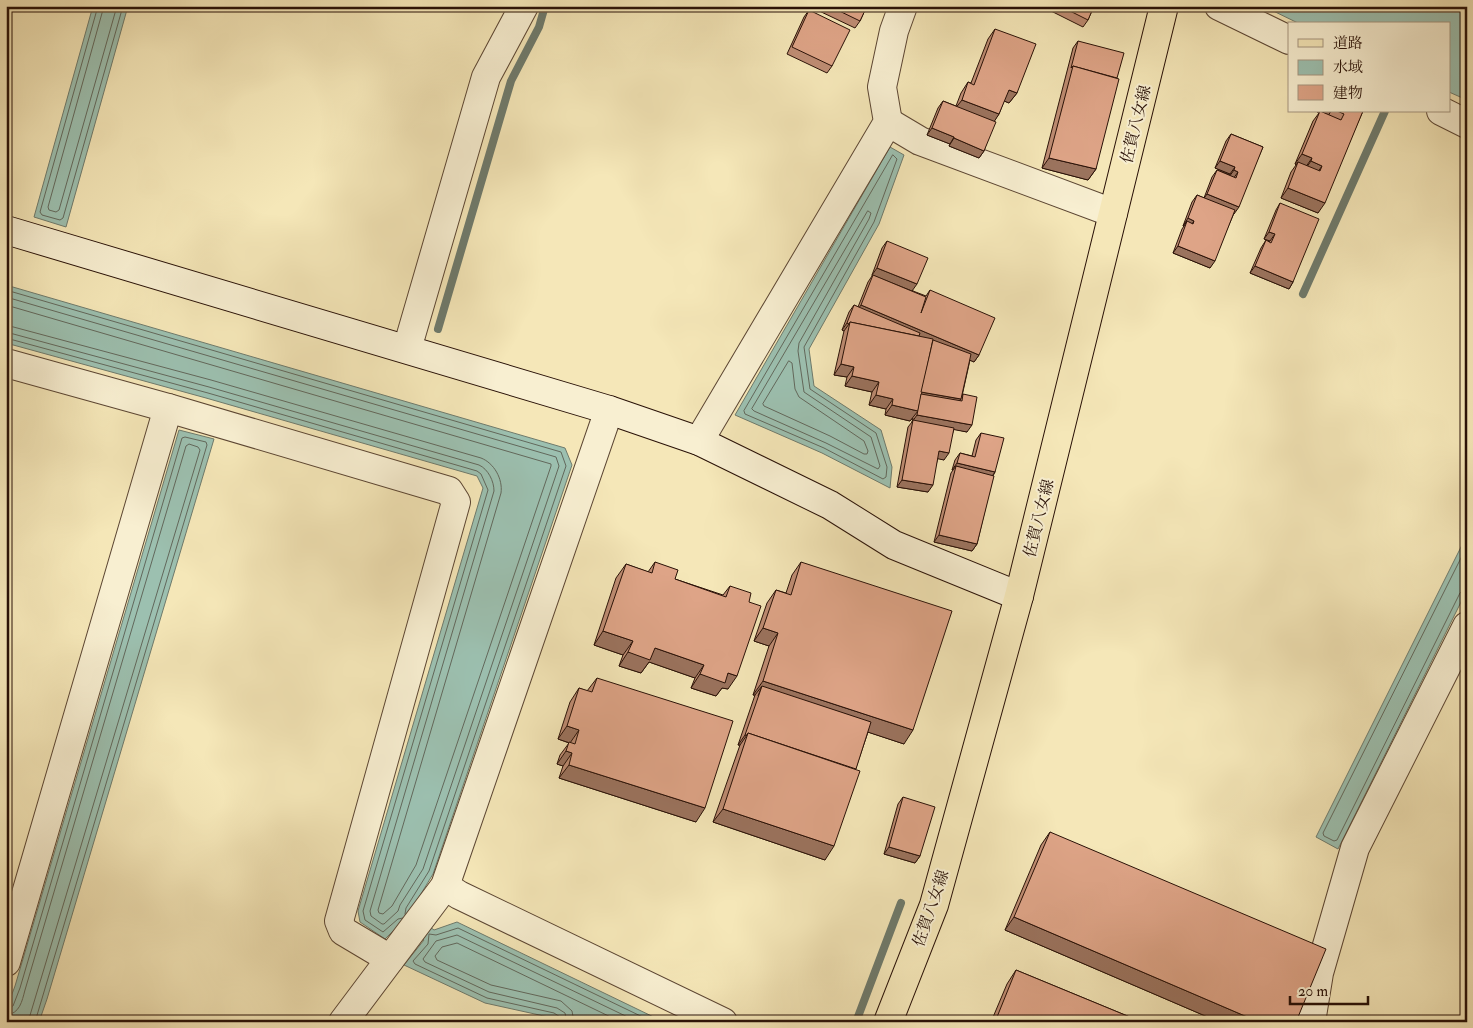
<svg xmlns="http://www.w3.org/2000/svg" width="1473" height="1028" font-family="'IM FELL Double Pica','Noto Serif JP',serif">
<style>
.water{fill:#9cc0b0;stroke:#6e7a6c}
.lines{fill:none;stroke-linecap:round;stroke-linejoin:round}
.shore{stroke:#62685c;stroke-width:1}
.stream{stroke:#6e7a6c;stroke-width:8}
.street-casing{stroke:#5c4633;stroke-width:30}
.secondary-casing{stroke:#291107;stroke-width:30}
.primary-casing{stroke:#291107;stroke-width:30}
.street{stroke:#f8efd1;stroke-width:28}
.secondary{stroke:#f8efd1;stroke-width:28}
.primary{stroke:#f5e7b8;stroke-width:28}
.wall{fill:#bf8d74;stroke:#291107}
.shaded-wall{fill:#9b735e;stroke:#291107}
.building{fill:#dea487;stroke:#291107}
.labels{text-anchor:middle;stroke-width:4;stroke-linejoin:round;paint-order:stroke}
.street-label{font-size:16px;fill:#291107;stroke:#f8efd1}
</style>
<rect width="100%" height="100%" fill="#f5e7b8"/>
<filter id="stains"><feTurbulence type="fractalNoise" baseFrequency=".004" numOctaves="4"/><feColorMatrix values="0 0 0 0 .2 0 0 0 0 .09 0 0 0 0 .02 0 0 0 .5 -.17"/></filter>
<radialGradient id="worn" r=".72"><stop offset=".6" stop-color="#630" stop-opacity="0"/><stop offset="1" stop-color="#630" stop-opacity=".3"/></radialGradient>
<g class="water">
<polygon points="93,6 128,6 66,227 34,217"/>
<polygon points="1263,6 1467,6 1467,100 1449,92 1449,24 1300,24"/>
<polygon points="890,147 904,155 879,224 809,349 814,386 881,430 892,467 890,488 822,453 735,415"/>
<polygon points="6,285 565,448 572,465 433,874 410,912 434,930 457,922 664,1022 559,1022 553,1018 485,1003 404,965 424,940 402,922 385,939 360,922 358,911 483,488 477,476 206,398 6,343"/>
<polygon points="179,430 214,439 47,999 39,1022 6,1022 6,1010 15,986"/>
<polygon points="1467,535 1467,590 1338,849 1316,837"/>
</g>
<g class="lines">
<g class="shore">
<polyline points="98,6 40,212 42,215 60,220 63,218 123,6"/>
<polyline points="104,6 48,207 49,210 56,212 59,210 117,6"/>
<polygon points="893,155 897,159 874,222 804,347 810,389 876,433 887,467 886,477 883,479 824,448 745,414 744,411"/>
<polygon points="868,211 871,213 869,219 799,343 798,351 804,392 871,437 880,466 878,469 826,443 754,411 752,409"/>
<polyline points="6,290 561,452 566,466 429,871 406,908 405,914"/>
<path d="M6 297 556 457 559 466 423 869 400 905 398 911 384 924H382L371 916 370 911 494 491C494 481 488 469 479 465L209 387 6 332"/>
<path d="M6 305 551 464V466L416 865 392 906 383 914 379 913 378 910 501 493C503 479 494 463 481 458L211 380 6 325"/>
<polyline points="6,338 208,393 477,471 481,474 488,490 363,911 365,920 383,932 398,919 403,918"/>
<polygon points="789,361 792,363 795,389 799,397 864,441 868,451 867,454 864,454 830,436 764,406 763,404"/>
<polyline points="1467,546 1323,833 1324,836 1334,841 1337,840 1460,593 1463,590 1467,589"/>
<polyline points="6,1009 13,1006 20,988 182,438 185,437 206,442 207,445 35,1022"/>
<path d="M6 1015C20 1014 22 1001 25 990L186 446 189 444 198 447 200 450 28 1022"/>
<polyline points="561,1022 560,1017 554,1013 487,998 415,964 413,961 428,944 429,934 436,935 458,928 653,1022"/>
<polyline points="567,1022 565,1013 557,1008 489,992 425,962 423,959 436,941 457,935 638,1022"/>
<polyline points="574,1022 572,1011 561,1001 491,985 437,960 435,956 442,947 457,943 621,1022"/>
</g>
<g class="stream">
<polyline points="1303,294 1385,111"/>
<polyline points="438,329 511,81 539,27 545,6"/>
<polyline points="856,1022 901,903"/>
</g>
<defs>
<g id="street">
<polyline points="1219,6 1289,40"/>
<polyline points="1441,111 1467,124"/>
<polyline points="888,122 920,141 1113,213"/>
<polyline points="407,349 486,77 524,6"/>
<polyline points="6,363 168,408 6,962"/>
<polyline points="168,408 449,491 456,502 339,921 343,931 390,959"/>
<polyline points="699,441 888,122 882,87 894,31 903,6"/>
<polyline points="445,886 459,895 723,1022"/>
<polyline points="343,1022 445,886 609,410"/>
<polyline points="1311,1022 1319,973 1355,848 1467,626"/>
</g>
<polyline id="secondary" points="6,230 609,410 699,441 830,505 894,545 1019,596"/>
<polyline id="primary" points="888,1022 934,905 1019,596 1164,6"/>
</defs>
<use href="#street" class="street-casing"/>
<use href="#secondary" class="secondary-casing"/>
<use href="#primary" class="primary-casing"/>
<use href="#street" class="street"/>
<use href="#secondary" class="secondary"/>
<use href="#primary" class="primary"/>
</g>
<g class="wall">
<polygon points="816,6 867,6 860,21 855,28 815,9"/>
<polygon points="1053,6 1094,6 1088,20 1083,27 1051,11"/>
<polygon points="809,10 832,66 827,73 787,54 804,17"/>
<polygon points="995,29 1017,93 1009,103 1004,101 999,114 994,121 984,151 979,158 949,146 950,144 927,135 938,108 943,101 956,106 961,93 968,82 971,83 988,39"/>
<polygon points="1078,41 1096,169 1088,180 1042,168 1073,48"/>
<polygon points="1318,111 1363,111 1318,213 1281,198 1291,172 1296,165 1295,164 1313,121 1319,113 1317,112"/>
<polygon points="1231,134 1263,147 1210,268 1173,253 1182,229 1184,226 1183,226 1192,202 1197,195 1204,198 1212,177 1217,170 1230,175 1230,174 1215,168 1226,141"/>
<polygon points="1280,203 1293,282 1289,289 1250,273 1261,248 1266,240 1269,242 1270,241 1264,239 1276,210"/>
<polygon points="887,241 913,291 926,296 930,290 979,355 974,362 970,360 962,396 963,394 967,432 954,429 944,460 938,458 928,492 897,487 908,427 912,422 913,418 910,421 885,415 886,409 869,405 872,392 845,386 847,377 834,375 844,331 842,330 849,312 854,305 858,307 868,282 872,276 872,275 882,248"/>
<polygon points="981,433 995,472 993,476 977,544 972,551 934,542 951,473 953,470 952,470 955,460 960,453 972,456 976,440"/>
<polygon points="655,562 675,579 723,595 730,586 749,602 728,689 722,688 716,696 691,688 695,678 649,662 641,673 619,666 623,655 594,645 616,578 626,564 648,572"/>
<polygon points="801,562 904,744 868,732 825,860 713,822 740,745 738,745 755,695 753,695 769,646 754,641 767,603 776,590 786,593 792,575"/>
<polygon points="597,678 696,822 559,778 563,766 557,764 560,755 569,743 558,739 570,702 579,688 587,691"/>
<polygon points="903,797 920,856 915,863 884,854 898,804"/>
<polygon points="1050,832 1296,1022 1217,1022 1217,1021 1005,930 1041,845"/>
<polygon points="1016,970 1142,1022 991,1022 1007,984"/>
</g>
<g class="shaded-wall">
<polygon points="1009,90 1017,93 1009,103 1002,100"/>
<polygon points="962,100 999,114 992,125 954,110"/>
<polygon points="1320,111 1331,111 1328,116"/>
<polygon points="932,128 954,137 950,144 927,135"/>
<polygon points="954,138 984,151 979,158 949,146"/>
<polygon points="1302,154 1312,158 1305,168 1298,162 1296,165 1295,164"/>
<polygon points="1049,158 1096,169 1088,180 1042,168"/>
<polygon points="1220,161 1235,167 1230,174 1215,168"/>
<polygon points="1311,161 1322,166 1315,176 1304,171"/>
<polygon points="1234,170 1238,172 1233,179 1229,177"/>
<polygon points="1288,188 1325,203 1318,213 1281,198"/>
<polygon points="1207,194 1239,207 1234,214 1202,201"/>
<polygon points="1188,218 1194,221 1189,228 1187,221 1184,226 1183,226"/>
<polygon points="1269,232 1275,234 1270,241 1264,239"/>
<polygon points="1178,246 1215,261 1210,268 1173,253"/>
<polygon points="1255,266 1293,282 1289,289 1250,273"/>
<polygon points="877,268 917,284 912,291 872,275"/>
<polygon points="861,305 979,355 974,362 856,312"/>
<polygon points="847,323 849,324 844,331 842,330"/>
<polygon points="841,364 854,367 847,377 834,375"/>
<polygon points="852,376 879,382 872,392 845,386"/>
<polygon points="921,392 961,399 956,406 920,400"/>
<polygon points="876,395 893,399 886,409 869,405"/>
<polygon points="892,405 918,411 910,421 885,415"/>
<polygon points="917,415 972,425 967,432 913,422 913,420 912,422"/>
<polygon points="939,451 949,453 944,460 934,458"/>
<polygon points="957,463 995,472 990,479 956,466 953,470 952,470"/>
<polygon points="902,480 933,485 928,492 897,487"/>
<polygon points="939,535 977,544 972,551 934,542"/>
<polygon points="763,628 778,633 769,646 754,641"/>
<polygon points="603,631 633,641 623,655 594,645"/>
<polygon points="655,648 704,665 695,678 649,662 641,673 619,666 628,652"/>
<polygon points="728,673 737,676 728,689 722,688 716,696 691,688 700,674"/>
<polygon points="763,681 913,730 904,744 758,696 762,686 755,695 753,695"/>
<polygon points="567,726 579,730 570,743 558,739"/>
<polygon points="745,735 747,735 740,745 738,745"/>
<polygon points="566,751 572,753 563,766 557,764"/>
<polygon points="569,765 705,808 696,822 559,778"/>
<polygon points="723,809 834,846 825,860 713,822"/>
<polygon points="889,847 920,856 915,863 884,854"/>
<polygon points="1014,917 1259,1022 1218,1022 1220,1018 1217,1021 1005,930"/>
</g>
<g class="building">
<polygon points="829,6 867,6 860,21"/>
<polygon points="1060,6 1094,6 1088,20"/>
<polygon points="809,10 850,30 832,66 792,47"/>
<polygon points="995,29 1036,44 1017,93 1009,90 999,114 962,100 968,82 974,85"/>
<polygon points="1078,41 1124,53 1117,78 1073,66 1071,68"/>
<polygon points="1073,66 1119,79 1096,169 1049,158"/>
<polygon points="943,101 996,122 984,151 954,138 954,137 932,128"/>
<polygon points="1320,111 1341,120 1344,114 1337,111 1363,111 1325,203 1288,188 1298,162 1320,171 1322,166 1311,161 1312,158 1302,154"/>
<polygon points="1231,134 1263,147 1239,207 1207,194 1217,170 1236,178 1238,172 1234,170 1235,167 1220,161"/>
<polygon points="1197,195 1235,210 1215,261 1178,246 1187,221 1193,224 1194,221 1188,218"/>
<polygon points="1280,203 1319,219 1293,282 1255,266 1266,240 1271,243 1275,234 1269,232"/>
<polygon points="887,241 928,258 917,284 877,268"/>
<polygon points="873,275 926,297 921,313 930,290 995,318 979,355 861,305"/>
<polygon points="854,305 920,333 919,336 850,322 849,324 847,323"/>
<polygon points="850,322 933,339 918,411 892,405 893,399 876,395 879,382 852,376 854,367 841,364"/>
<polygon points="933,340 971,354 961,399 921,392"/>
<polygon points="921,394 962,401 963,394 977,397 972,425 917,415"/>
<polygon points="913,420 954,428 949,453 939,451 933,485 902,480"/>
<polygon points="981,433 1004,438 995,472 957,463 960,453 975,457"/>
<polygon points="956,466 994,476 977,544 939,535"/>
<polygon points="655,562 678,570 675,579 726,597 730,586 751,593 749,602 761,606 737,676 728,673 725,683 700,674 704,665 655,648 650,660 628,652 633,641 603,631 626,564 652,573"/>
<polygon points="801,562 952,611 913,730 763,681 778,633 763,628 776,590 791,595"/>
<polygon points="597,678 733,721 705,808 569,765 572,753 566,751 569,742 575,744 579,730 567,726 579,688 592,692"/>
<polygon points="762,686 871,722 856,769 748,733 747,735 745,735"/>
<polygon points="748,733 860,771 834,846 723,809"/>
<polygon points="903,797 935,807 920,856 889,847"/>
<polygon points="1050,832 1326,949 1296,1022 1259,1022 1014,917"/>
<polygon points="1016,970 1142,1022 995,1022"/>
<polygon points="1220,1018 1230,1022 1218,1022"/>
</g>
<g class="labels">
<g class="street-label">
<text transform="translate(1135 124) rotate(-76)" y="6">佐賀八女線</text>
<text transform="translate(1038 518) rotate(-76)" y="6">佐賀八女線</text>
<text transform="translate(930 908) rotate(-71)" y="6">佐賀八女線</text>
</g>
</g>
<rect width="1473" height="1028" fill="none" stroke="#f5e7b8" stroke-width="25"/>
<rect x="8" y="8" width="1458" height="1013" fill="none" stroke="#291107" stroke-width="2.5"/>
<rect x="12" y="12" width="1448" height="1003" fill="none" stroke="#291107"/>
<rect x="1288" y="22" width="162" height="90" fill="#f8efd1" stroke="#a59680"/>
<rect x="1298" y="39" width="25" height="8" fill="#f5e7b8" stroke="#a59680"/>
<text x="1333" y="48" font-size="15" fill="#291107">道路</text>
<rect x="1298" y="60" width="25" height="15" fill="#9cc0b0" stroke="#a59680"/>
<text x="1333" y="72" font-size="15" fill="#291107">水域</text>
<rect x="1298" y="85" width="25" height="15" fill="#dea487" stroke="#a59680"/>
<text x="1333" y="98" font-size="15" fill="#291107">建物</text>
<path d="M1290 996v8h78v-8" fill="none" stroke="#291107" stroke-width="2.5"/>
<text x="1298" y="996" font-size="15" fill="#291107" stroke="#f8efd1" stroke-width="4" paint-order="stroke">20 m</text>
<rect width="100%" height="100%" filter="url(#stains)"/>
<rect width="100%" height="100%" fill="url(#worn)"/>
</svg>
